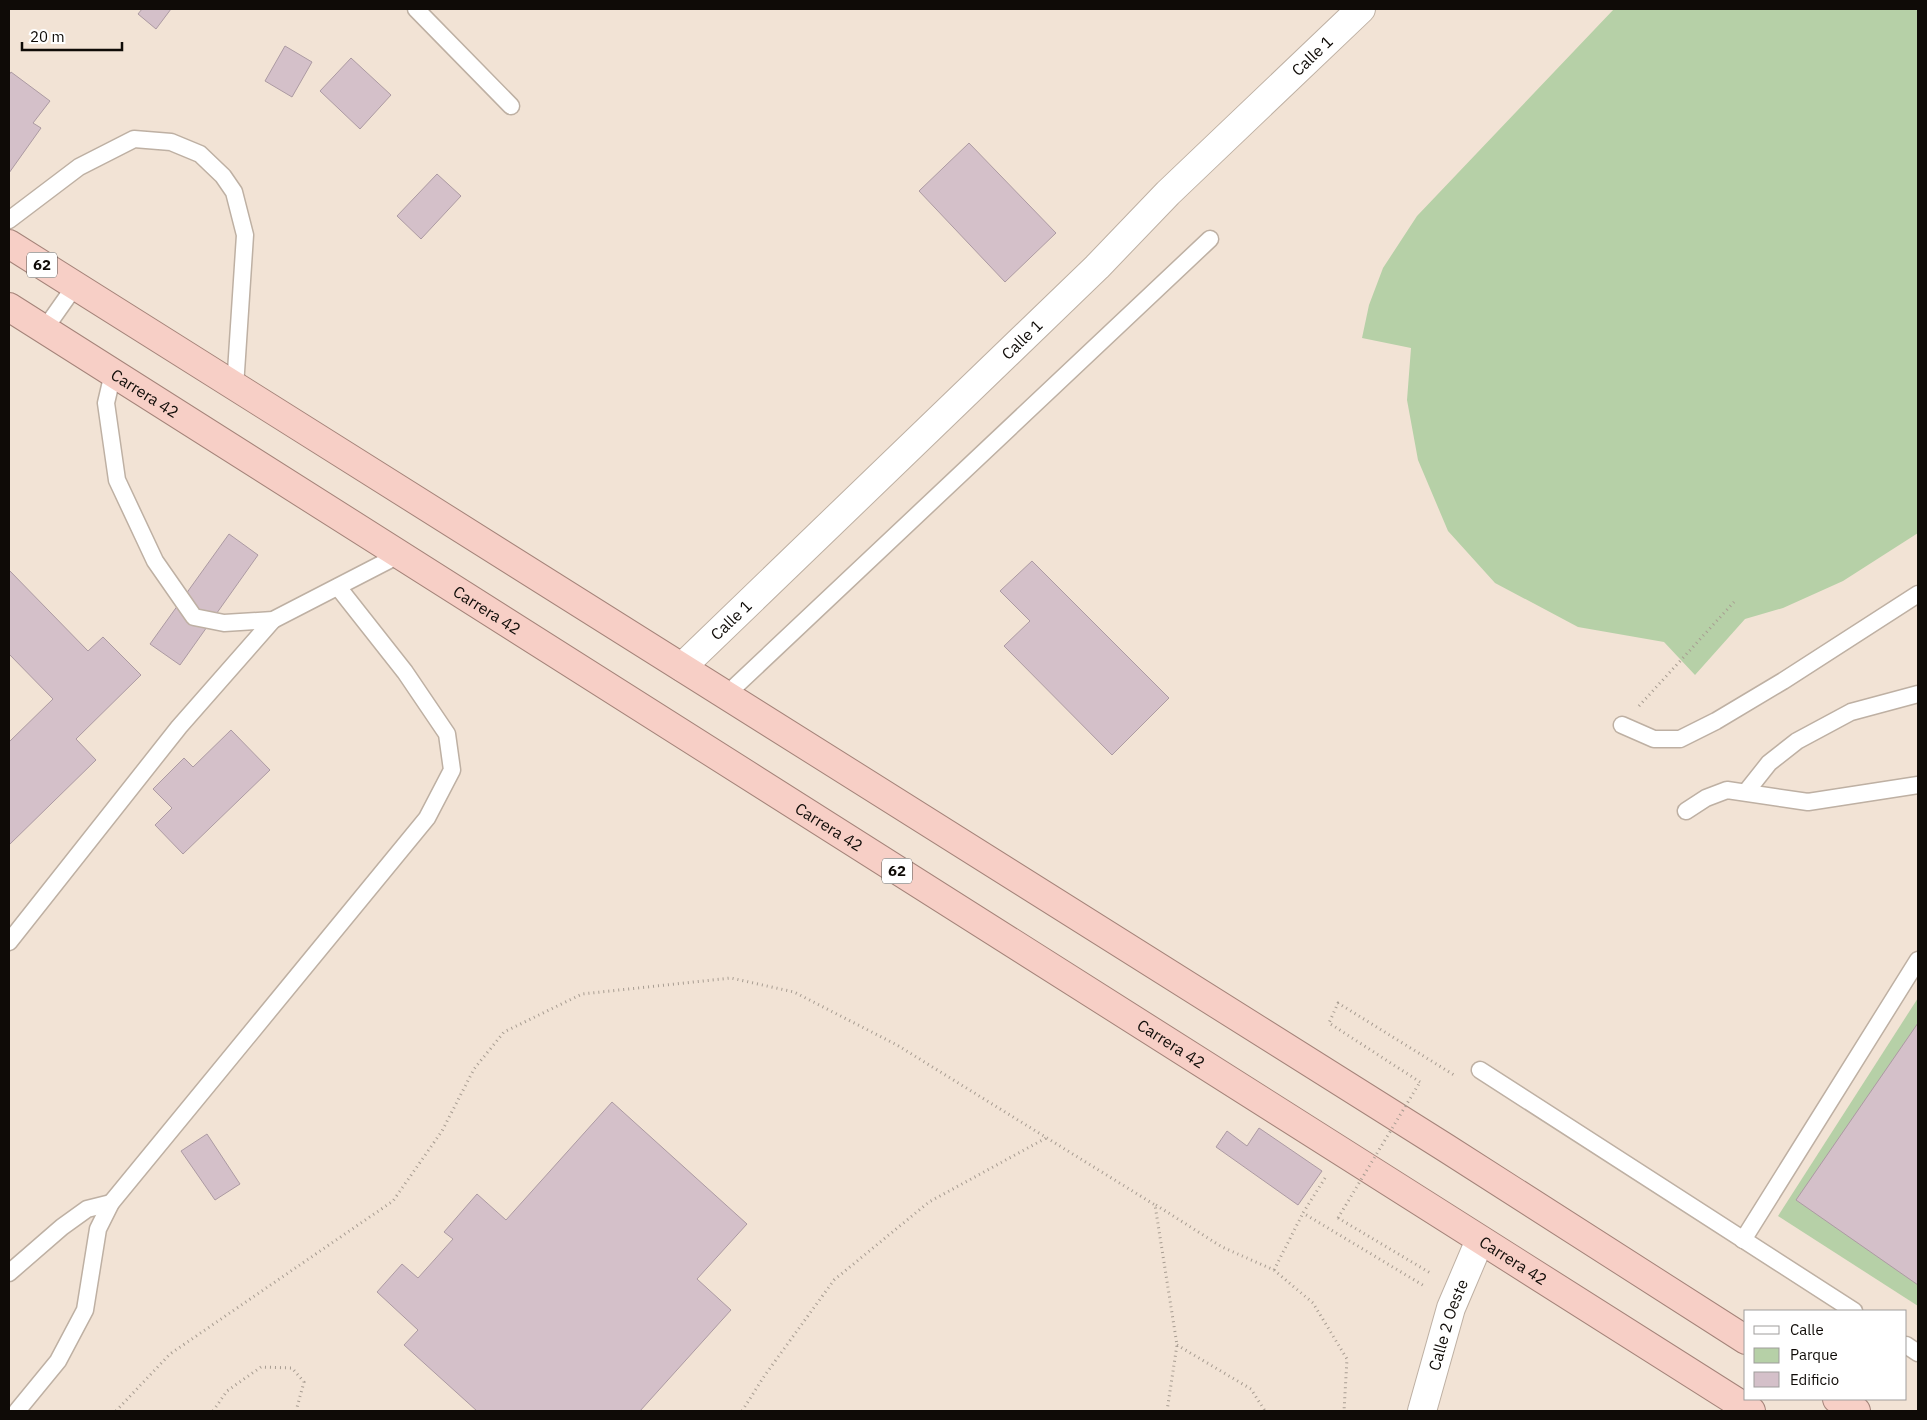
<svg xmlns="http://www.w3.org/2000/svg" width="1927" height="1420" font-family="'IBM Plex Sans',sans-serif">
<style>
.green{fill:#b6d0a7}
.building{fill:#d4c0c9;stroke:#ac9aa2}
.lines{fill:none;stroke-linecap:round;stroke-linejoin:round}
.service-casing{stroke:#beb0a3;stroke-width:19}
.minor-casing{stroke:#beb0a3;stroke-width:30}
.trunk-casing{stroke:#a48379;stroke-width:30}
.path{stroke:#a79c91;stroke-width:3;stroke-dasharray:1 4;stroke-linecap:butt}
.service{stroke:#fff;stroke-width:16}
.minor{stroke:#fff;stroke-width:28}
.trunk{stroke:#f7cfc6;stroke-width:28}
.path-bridge{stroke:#a79c91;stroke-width:3;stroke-dasharray:1 4;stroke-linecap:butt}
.labels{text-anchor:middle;stroke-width:5;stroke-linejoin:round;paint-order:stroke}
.shield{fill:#fff;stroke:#575451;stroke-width:1}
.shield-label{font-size:15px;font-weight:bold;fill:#0f0b07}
.street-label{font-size:16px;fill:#0f0b07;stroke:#fff}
</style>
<rect width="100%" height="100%" fill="#f2e3d5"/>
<g class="green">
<polygon points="1614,9 1918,9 1918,533 1843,581 1783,608 1745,619 1695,675 1664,642 1578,627 1495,583 1448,531 1418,460 1407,400 1411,348 1362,338 1369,305 1383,268 1417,216"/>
<polygon points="1918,998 1918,1306 1778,1216"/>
</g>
<g class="building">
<polygon points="142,9 171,9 156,29 138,14"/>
<polygon points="285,46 312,62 292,97 265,81"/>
<polygon points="351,58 391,95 360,129 320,91"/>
<polygon points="11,72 50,101 33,123 41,128 9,173 9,75"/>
<polygon points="969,143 1056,233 1005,282 919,191"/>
<polygon points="437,174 461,196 421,239 397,216"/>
<polygon points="229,534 258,555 180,665 150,644"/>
<polygon points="1032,561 1169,698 1112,755 1004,646 1030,621 1000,591"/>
<polygon points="9,570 88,651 103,637 141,675 76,739 96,760 9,845 9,742 53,699 9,654"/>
<polygon points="231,730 270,770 183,854 155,825 172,808 153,789 184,758 193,767"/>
<polygon points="1918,1023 1918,1285 1796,1200"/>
<polygon points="612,1102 747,1224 697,1279 731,1310 640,1411 477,1411 404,1345 418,1330 377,1292 402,1264 418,1278 453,1239 444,1232 477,1194 506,1220"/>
<polygon points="1259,1128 1322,1171 1298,1205 1216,1147 1227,1131 1247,1146"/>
<polygon points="207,1134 240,1184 215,1200 181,1151"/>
</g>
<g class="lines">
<defs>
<g id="service">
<polyline points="416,9 511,106"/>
<polyline points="9,220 79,167 134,139 171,142 200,154 223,176 234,192 245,235 235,387"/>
<polyline points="44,330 75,286"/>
<polyline points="113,373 106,403 117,480 155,561 194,617 224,623 273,620 399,555"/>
<polyline points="726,695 1210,239"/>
<polyline points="1622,725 1654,739 1680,739 1716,721 1783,681 1918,594"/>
<polyline points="1746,792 1769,763 1797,741 1851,712 1918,694"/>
<polyline points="1686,811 1706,798 1727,790 1808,802 1918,785"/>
<polyline points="9,942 179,727 273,620"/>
<polyline points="1480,1070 1854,1311"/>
<polyline points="1743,1240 1918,960"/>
<polyline points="9,1273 62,1227 87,1209 111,1203"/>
<polyline points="1906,1345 1918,1353"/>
<polyline points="17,1411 58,1361 85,1310 98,1229 111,1203 427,818 452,770 447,734 405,672 338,587"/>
</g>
<g id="minor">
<path id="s1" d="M682 667 1097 267 1168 193 1361 9"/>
<path id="s2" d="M1422 1411 1451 1308 1480 1240"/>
</g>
<g id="trunk">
<polyline points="9,244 1446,1148 1746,1340"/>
<path id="s3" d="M9 307 1751 1411"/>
<polyline points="1837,1399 1856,1411"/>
</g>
</defs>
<use href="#service" class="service-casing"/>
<use href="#minor" class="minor-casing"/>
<use href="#trunk" class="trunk-casing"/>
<g class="path">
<polyline points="1639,706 1734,602"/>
<polyline points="1420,1082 1329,1023 1338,1003 1454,1075"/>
<polyline points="1325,1178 1303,1213 1426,1287"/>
<polyline points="1156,1205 1222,1247 1274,1270 1313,1303 1347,1359 1344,1411"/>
<polyline points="1338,1218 1432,1274"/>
<polyline points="1274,1270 1303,1213"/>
<polyline points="1177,1345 1251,1389 1265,1411"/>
<polyline points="116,1411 170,1354 393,1201 442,1131 474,1069 504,1032 582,994 731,978 794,992 897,1045 1155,1205 1177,1345 1167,1411"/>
<polyline points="213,1411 227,1391 261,1367 292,1368 304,1382 296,1411"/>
<polyline points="742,1411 765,1375 834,1280 929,1202 1046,1138"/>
</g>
<use href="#service" class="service"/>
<use href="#minor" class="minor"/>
<use href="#trunk" class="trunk"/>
<polyline class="path-bridge" points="1338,1218 1420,1082"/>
</g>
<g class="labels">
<g class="shield">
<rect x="27" y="252.5" width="30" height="25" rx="4"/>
<rect x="882" y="858.5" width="30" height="25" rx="4"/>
</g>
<g class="shield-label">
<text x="42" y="270">62</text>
<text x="897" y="876">62</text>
</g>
<g class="street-label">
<text dy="6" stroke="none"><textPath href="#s1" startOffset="878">Calle 1</textPath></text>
<text dy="6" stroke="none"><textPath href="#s1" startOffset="472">Calle 1</textPath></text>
<text dy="6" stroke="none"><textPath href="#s3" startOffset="161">Carrera 42</textPath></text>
<text dy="6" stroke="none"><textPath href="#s3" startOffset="566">Carrera 42</textPath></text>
<text dy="6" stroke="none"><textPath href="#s1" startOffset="68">Calle 1</textPath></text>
<text dy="6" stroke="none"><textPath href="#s3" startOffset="971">Carrera 42</textPath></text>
<text dy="6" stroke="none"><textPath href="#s3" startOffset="1376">Carrera 42</textPath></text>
<text dy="6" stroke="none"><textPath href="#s3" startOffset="1781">Carrera 42</textPath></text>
<text dy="6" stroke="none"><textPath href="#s2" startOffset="90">Calle 2 Oeste</textPath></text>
</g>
</g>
<rect width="1927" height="1420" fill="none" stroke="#0f0b07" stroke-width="20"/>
<rect x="1744" y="1310" width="162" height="90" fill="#ffffff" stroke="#9f9d9c"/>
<rect x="1754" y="1326" width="25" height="8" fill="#ffffff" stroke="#9f9d9c"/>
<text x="1790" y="1335" font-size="15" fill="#0f0b07">Calle</text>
<rect x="1754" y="1348" width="25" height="15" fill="#b6d0a7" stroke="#9f9d9c"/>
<text x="1790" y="1360" font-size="15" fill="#0f0b07">Parque</text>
<rect x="1754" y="1372" width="25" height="15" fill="#d4c0c9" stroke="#9f9d9c"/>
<text x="1790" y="1385" font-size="15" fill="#0f0b07">Edificio</text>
<path d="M22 42v8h100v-8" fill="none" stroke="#0f0b07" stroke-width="2.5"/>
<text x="30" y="42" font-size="15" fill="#0f0b07" stroke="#ffffff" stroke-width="4" paint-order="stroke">20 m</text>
</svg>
